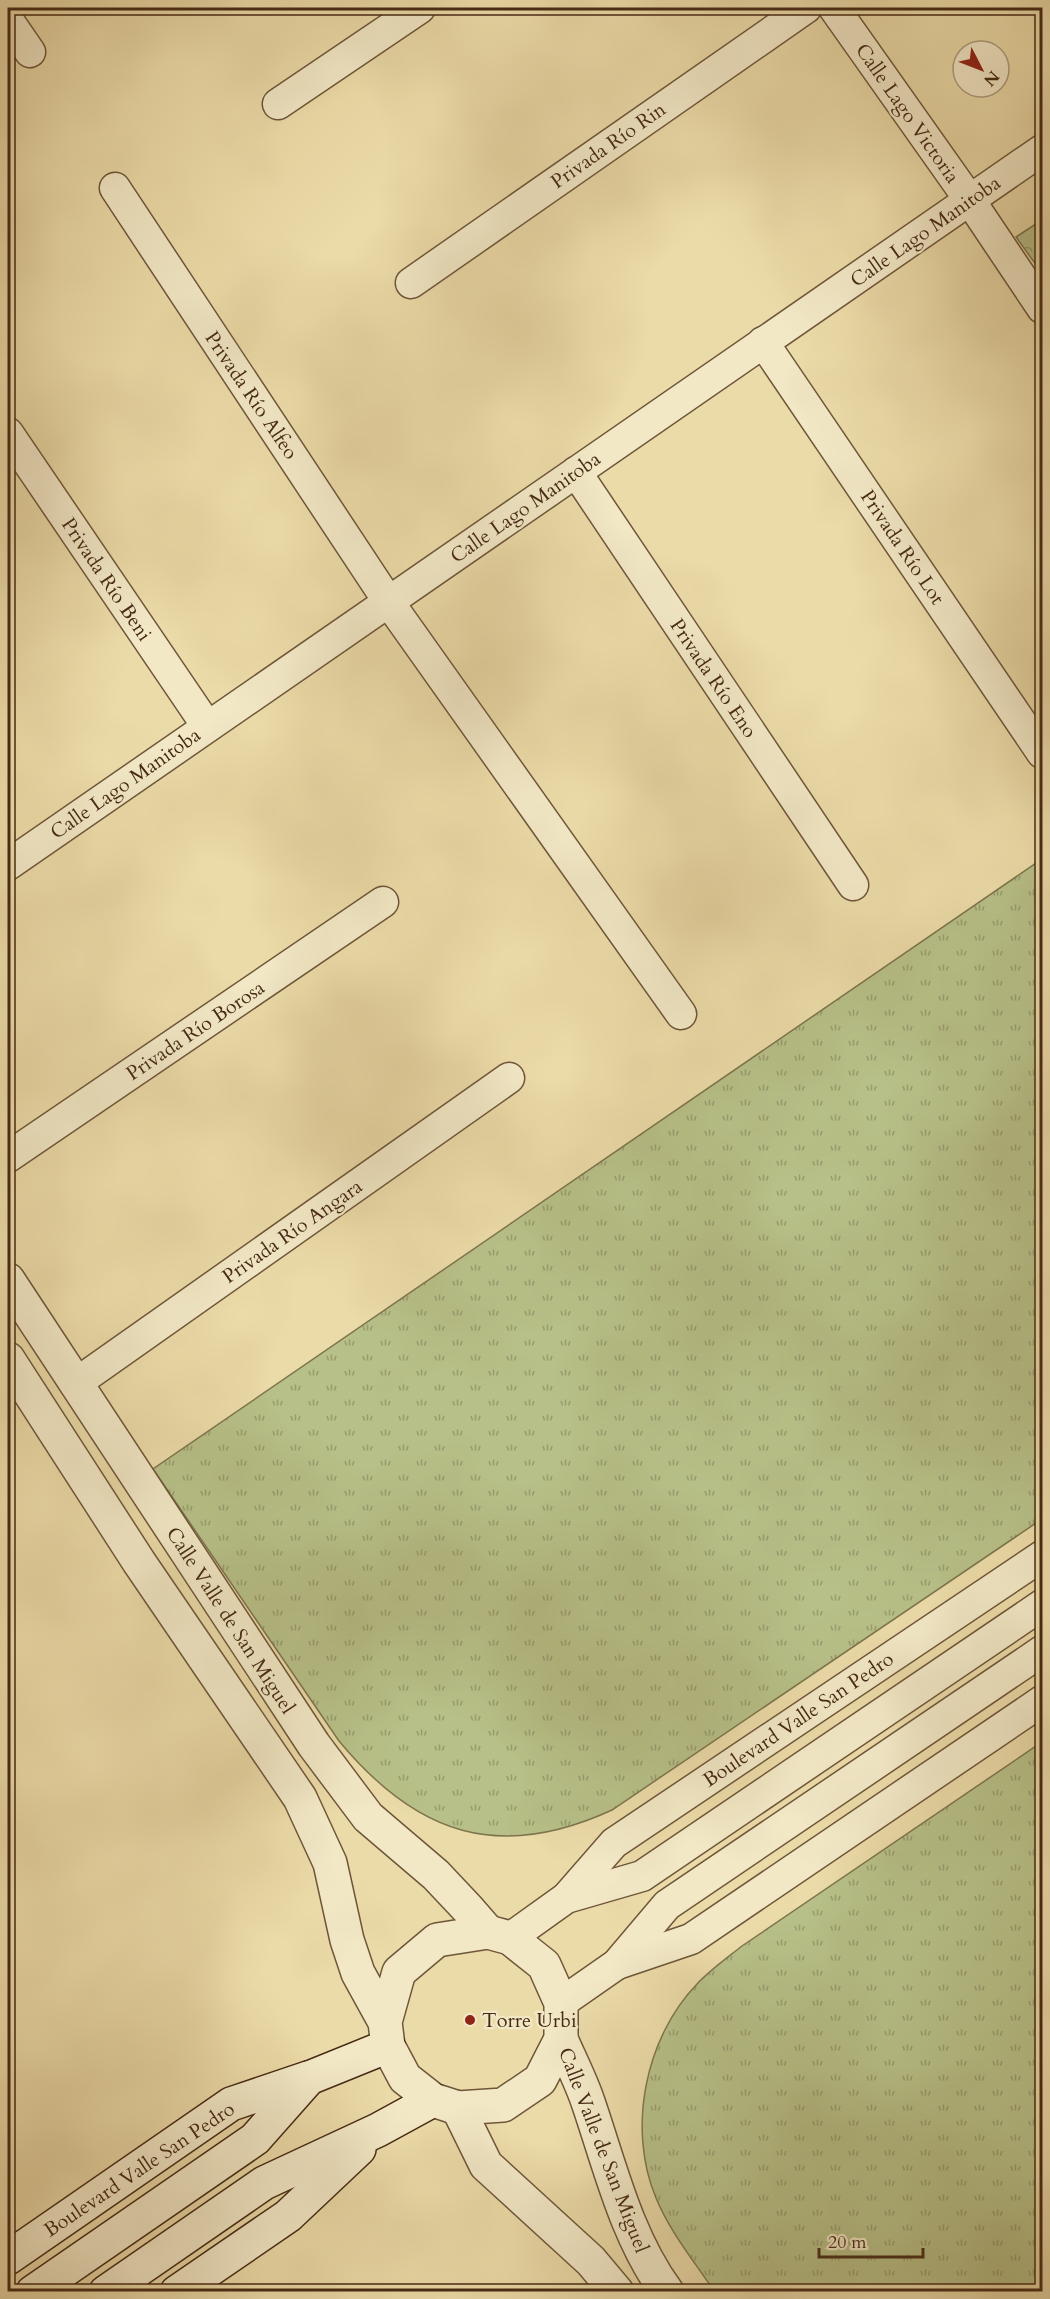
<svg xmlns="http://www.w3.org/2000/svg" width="1050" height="2299" font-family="Cardo,serif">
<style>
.grass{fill:url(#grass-tufts);stroke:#7e754e;stroke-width:1.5}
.forest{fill:url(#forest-crowns);stroke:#7e754e;stroke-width:1.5}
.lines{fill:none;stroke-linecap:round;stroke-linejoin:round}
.minor-casing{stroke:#6f563a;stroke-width:33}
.tertiary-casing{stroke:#6f563a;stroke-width:36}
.secondary-casing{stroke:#462a15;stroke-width:36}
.minor{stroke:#f2e8c6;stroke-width:30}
.tertiary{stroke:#f2e8c6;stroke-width:33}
.secondary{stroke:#f2e8c6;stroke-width:33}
.poi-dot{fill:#8f2418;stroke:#f2e8c6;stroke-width:2}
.labels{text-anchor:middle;stroke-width:4.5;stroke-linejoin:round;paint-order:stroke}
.street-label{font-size:20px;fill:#462a15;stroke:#f2e8c6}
.poi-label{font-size:20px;fill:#462a15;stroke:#f2e8c6;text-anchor:start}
</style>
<defs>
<pattern id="grass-tufts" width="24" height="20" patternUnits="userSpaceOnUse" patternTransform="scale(1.5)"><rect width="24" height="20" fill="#b7c088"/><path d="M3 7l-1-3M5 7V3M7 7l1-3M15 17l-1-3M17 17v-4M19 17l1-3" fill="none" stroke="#979c6e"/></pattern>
<pattern id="forest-crowns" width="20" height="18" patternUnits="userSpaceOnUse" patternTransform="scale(1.5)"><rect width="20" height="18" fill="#b7c088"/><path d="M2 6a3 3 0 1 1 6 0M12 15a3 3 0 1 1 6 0" fill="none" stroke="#979c6e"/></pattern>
</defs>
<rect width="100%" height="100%" fill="#ebdba8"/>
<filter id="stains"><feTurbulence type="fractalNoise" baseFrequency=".00333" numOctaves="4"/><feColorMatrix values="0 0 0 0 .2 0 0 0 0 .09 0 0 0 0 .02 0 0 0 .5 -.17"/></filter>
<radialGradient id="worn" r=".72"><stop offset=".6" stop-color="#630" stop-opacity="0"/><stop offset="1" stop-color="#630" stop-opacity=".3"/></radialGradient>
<g class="grass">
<path d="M1042 859V1519L612 1810C499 1862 417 1835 339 1741L153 1469Z"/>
<path d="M1042 1742V2291H714C694 2261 670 2232 656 2198 627 2129 645 2038 697 1984 710 1970 727 1958 742 1946Z"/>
</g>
<polygon class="forest" points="1042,220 1042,273 1016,237"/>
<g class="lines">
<defs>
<g id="minor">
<polyline points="834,8 969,199 1042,308"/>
<polyline points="8,20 30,52"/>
<polyline points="278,104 420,8"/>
<polyline points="115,188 388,601 681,1014"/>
<polyline points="411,283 806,8"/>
<polyline points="763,342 1042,753"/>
<polyline points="8,433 207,726"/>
<polyline points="576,472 853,885"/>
<polyline points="8,865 1042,150"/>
<polyline points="8,1157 383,902"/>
<polyline points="75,1384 509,1078"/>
<polyline points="566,1898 614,1843 1042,1556"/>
<polyline points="510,1938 566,1898 642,1876 1042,1605"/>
<polyline points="617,1964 691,1939 1042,1701"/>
<polyline points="561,2003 617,1964 667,1905 1042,1651"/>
</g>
<g id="tertiary">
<polyline points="8,1280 314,1745 368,1817 436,1875 468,1909 488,1932"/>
<polyline points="8,1359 139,1562 300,1798 330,1863 347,1940 358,1973 385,2022 388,2046 405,2078 433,2100 458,2108 503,2105 540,2080 561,2039 561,2003 544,1965 510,1938 488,1932 437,1940 399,1972 385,2022"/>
<path d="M561 2039C570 2060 581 2081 588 2102 610 2166 626 2236 667 2292"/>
<polyline points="458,2108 486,2165 591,2261 617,2292"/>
</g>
<g id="secondary">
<polyline points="8,2258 231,2104 308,2078"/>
<polyline points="33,2292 255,2139 309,2078 388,2046"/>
<polyline points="106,2292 264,2183 378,2130 433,2100"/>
<polyline points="177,2292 288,2216 359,2149"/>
</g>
</defs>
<use href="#minor" class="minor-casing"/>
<use href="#tertiary" class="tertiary-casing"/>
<use href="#secondary" class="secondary-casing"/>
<use href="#minor" class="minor"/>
<use href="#tertiary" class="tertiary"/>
<use href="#secondary" class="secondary"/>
</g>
<circle class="poi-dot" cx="470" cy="2020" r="6"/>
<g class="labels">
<g class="street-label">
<text transform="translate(908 113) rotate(55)" y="7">Calle Lago Victoria</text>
<text transform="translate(608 145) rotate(-35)" y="7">Privada Río Rin</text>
<text transform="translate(925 231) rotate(-35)" y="7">Calle Lago Manitoba</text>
<text transform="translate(252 395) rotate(56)" y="7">Privada Río Alfeo</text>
<text transform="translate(525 507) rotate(-35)" y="7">Calle Lago Manitoba</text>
<text transform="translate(903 547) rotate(56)" y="7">Privada Río Lot</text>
<text transform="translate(107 579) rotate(56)" y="7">Privada Río Beni</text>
<text transform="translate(714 678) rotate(56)" y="7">Privada Río Eno</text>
<text transform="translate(125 783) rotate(-35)" y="7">Calle Lago Manitoba</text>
<text transform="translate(195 1030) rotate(-34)" y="7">Privada Río Borosa</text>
<text transform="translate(292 1231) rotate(-35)" y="7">Privada Río Angara</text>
<text transform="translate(231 1620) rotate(57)" y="7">Calle Valle de San Miguel</text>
<text transform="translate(798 1719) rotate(-34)" y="7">Boulevard Valle San Pedro</text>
<text transform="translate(604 2150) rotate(69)" y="7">Calle Valle de San Miguel</text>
<text transform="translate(139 2169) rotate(-34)" y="7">Boulevard Valle San Pedro</text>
</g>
<g class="poi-label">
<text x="482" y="2027">Torre Urbi</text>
</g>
</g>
<rect width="1050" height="2299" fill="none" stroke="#ebdba8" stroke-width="30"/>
<rect x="9" y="9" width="1032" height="2281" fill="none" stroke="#462a15" stroke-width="3"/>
<rect x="15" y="15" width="1020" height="2269" fill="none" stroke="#462a15" stroke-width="1.5"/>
<g transform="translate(981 69) rotate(132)"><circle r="28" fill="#f2e8c6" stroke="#ad9c7f" stroke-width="1.5"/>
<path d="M0-4.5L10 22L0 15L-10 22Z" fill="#8f2418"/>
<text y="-9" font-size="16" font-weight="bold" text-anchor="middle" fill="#462a15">N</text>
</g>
<path d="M819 2248v9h104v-9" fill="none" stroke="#462a15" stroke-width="3"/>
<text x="828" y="2248" font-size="18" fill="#462a15" stroke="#f2e8c6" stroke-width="4.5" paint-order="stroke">20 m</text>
<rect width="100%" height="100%" filter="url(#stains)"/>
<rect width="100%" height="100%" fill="url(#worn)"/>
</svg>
